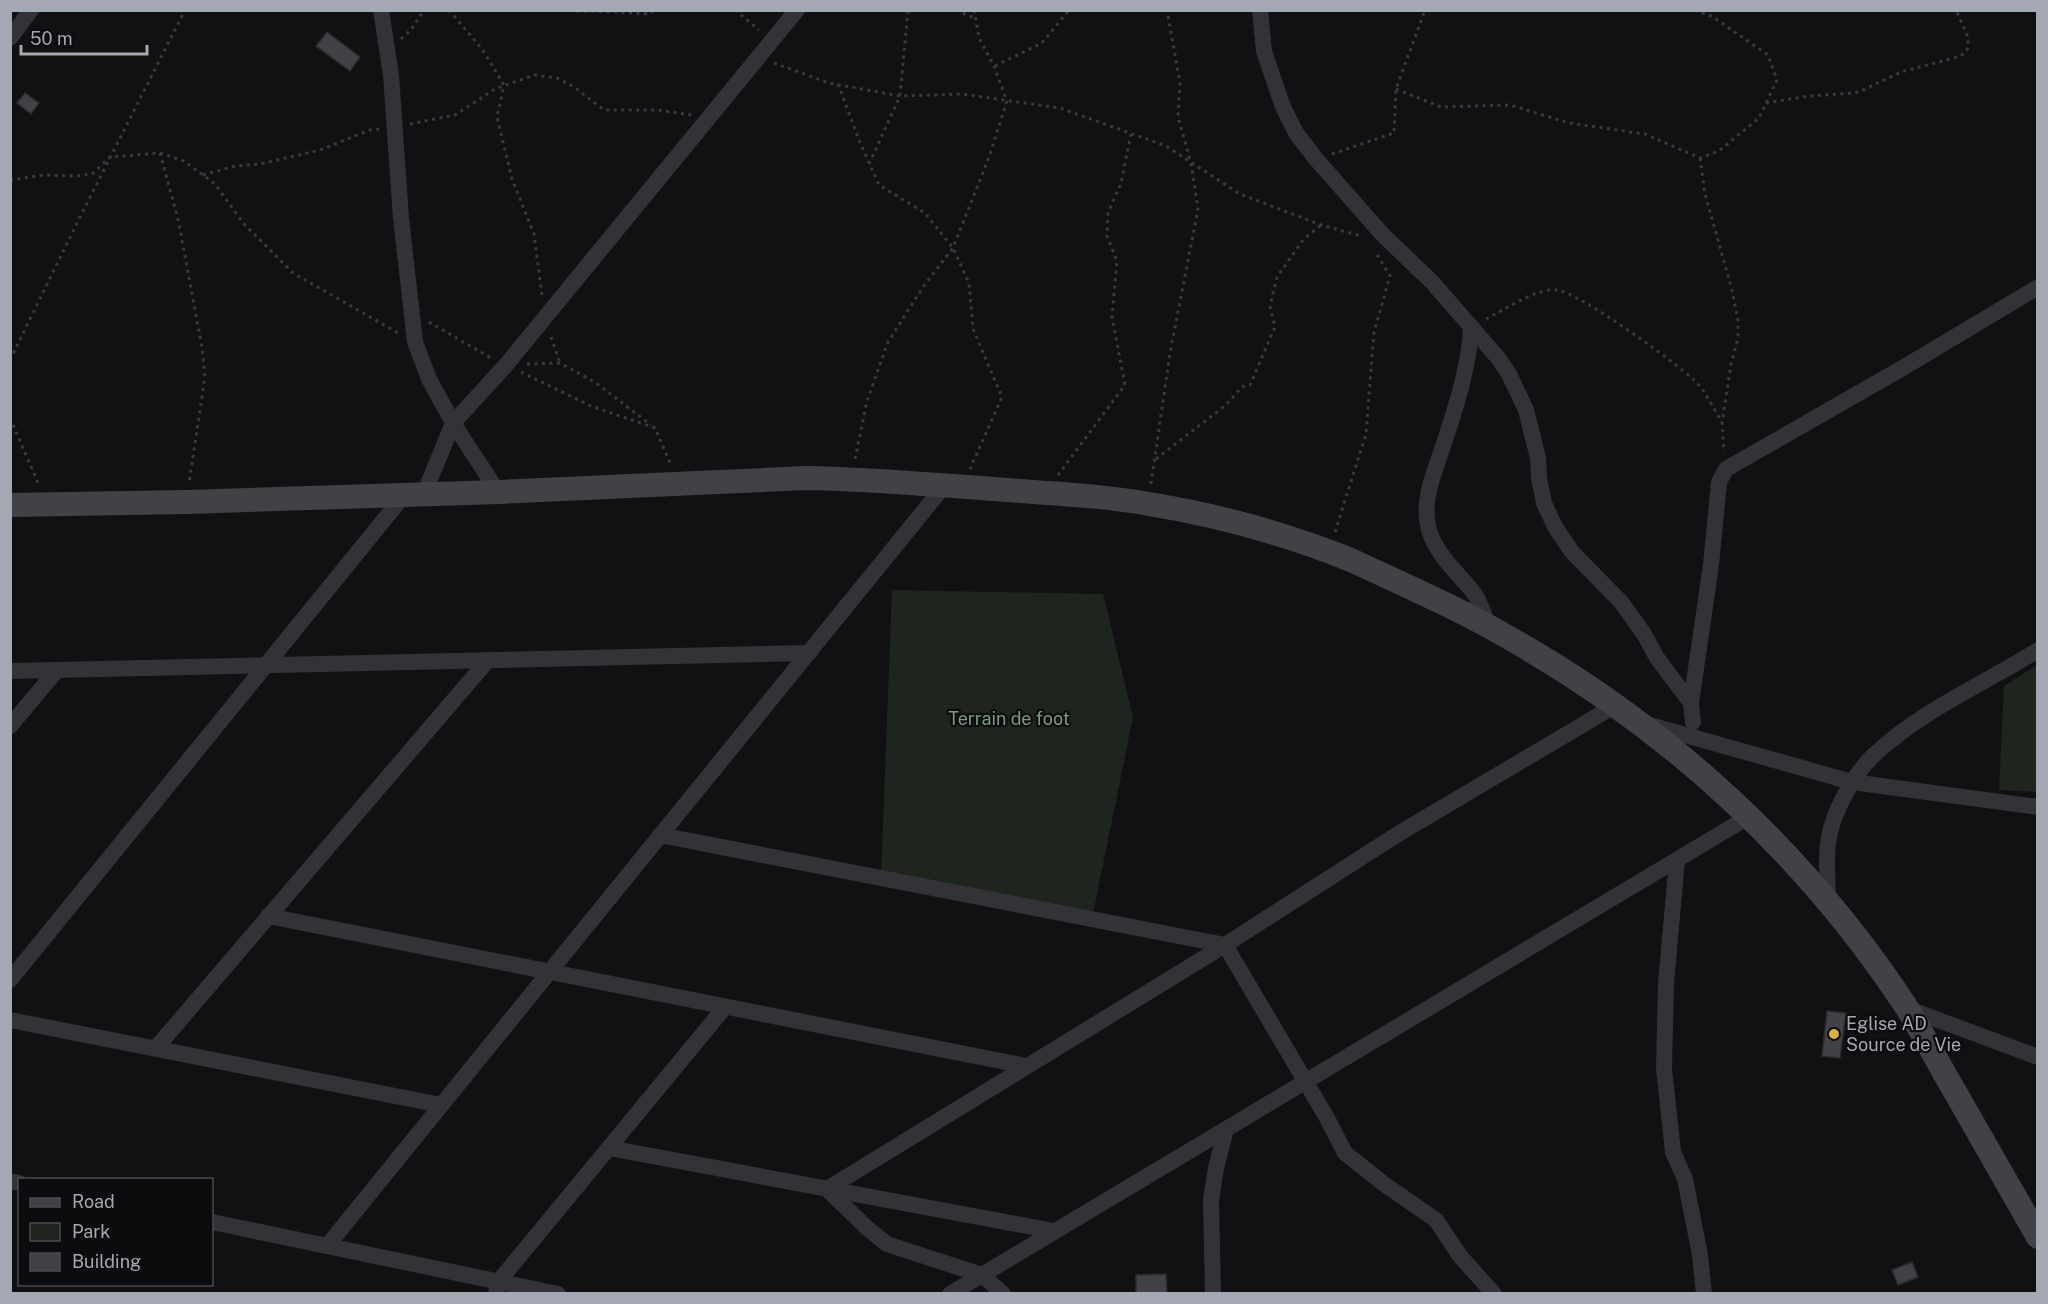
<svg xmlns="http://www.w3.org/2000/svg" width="2048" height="1304" font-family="'Public Sans',sans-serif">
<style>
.green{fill:#1e251f}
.building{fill:#414146;stroke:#2c2c2e;stroke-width:1.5}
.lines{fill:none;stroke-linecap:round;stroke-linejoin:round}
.path{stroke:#393a3e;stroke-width:3;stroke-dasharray:3 4.5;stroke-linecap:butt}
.street{stroke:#333337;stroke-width:16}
.secondary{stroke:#414247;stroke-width:24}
.poi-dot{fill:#ddad3f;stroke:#0c0c0e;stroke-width:2}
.labels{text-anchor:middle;stroke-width:4.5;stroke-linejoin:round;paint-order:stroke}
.park-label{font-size:18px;fill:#7d9b80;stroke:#0c0c0e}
.poi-label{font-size:18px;fill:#a4a8b2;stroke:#0c0c0e;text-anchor:start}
</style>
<rect width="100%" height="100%" fill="#111113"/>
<g class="green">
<polygon points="892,590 1103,594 1133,717 1092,919 881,878"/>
<polygon points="2037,665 2037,792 1999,790 2004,686"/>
</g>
<g class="building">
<polygon points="327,32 360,57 350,71 316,46"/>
<polygon points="25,93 39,103 31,114 17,103"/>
<polygon points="1827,1011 1846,1013 1840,1058 1822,1056"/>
<polygon points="1912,1262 1918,1277 1898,1285 1892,1270"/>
<polygon points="1166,1274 1167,1293 1136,1293 1136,1275"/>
</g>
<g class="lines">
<g class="path">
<polyline points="449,10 482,49 504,85 497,117 512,179 534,234 542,295"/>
<polyline points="539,10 621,12 649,14 654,10"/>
<polyline points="735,10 759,30"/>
<polyline points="956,10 974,18"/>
<polyline points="401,39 411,30 424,10"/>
<polyline points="774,63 829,83 900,96 962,94 1060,108 1166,146 1240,194 1321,225 1361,236"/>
<polyline points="995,66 1042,43 1069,10"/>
<polyline points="838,84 859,140 879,185 925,213 953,248 969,283 973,329 1002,397 970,469"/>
<polyline points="1396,89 1441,107 1510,105 1569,123 1645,134 1700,158 1719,151 1759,118 1777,80 1768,55 1713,17 1695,10"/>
<polyline points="1766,103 1809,96 1853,93 1861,91 1901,72 1961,56 1968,48 1968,37 1956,10"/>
<polyline points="410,124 455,115 495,89 534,75 557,78 574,87 604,110 658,110 691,115"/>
<polyline points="160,153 178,219 202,347 205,377 189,483"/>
<polyline points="1332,154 1394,133 1396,89 1425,10"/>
<polyline points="1700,158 1705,194 1732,290 1738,321 1738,338 1731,364 1722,423 1724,452"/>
<polyline points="869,164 900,96 908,10"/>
<polyline points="203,175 235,166 260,164 320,150 370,130 380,129"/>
<polyline points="10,180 44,175 77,176 92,174 110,157 160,153 184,161 215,184 244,224 293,273 398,333"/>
<path d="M1486 319C1504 310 1538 287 1557 290 1580 293 1675 362 1694 380 1706 391 1713 409 1722 422"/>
<polyline points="429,322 491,358"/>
<polyline points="551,337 560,363"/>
<polyline points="10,360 78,221 185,10"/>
<polyline points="527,364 560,363 596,383 651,425"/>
<polyline points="521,372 591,406 655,428 671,465"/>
<polyline points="10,418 39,485"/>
<polyline points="855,459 867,401 888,342 923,287 953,248 989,157 1007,101 994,66 979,38 974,10"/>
<polyline points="1156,459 1226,405 1242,387 1250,385 1275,327 1270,306 1277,277 1303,240 1321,225"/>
<polyline points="1058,475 1125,385 1112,317 1117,261 1107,236 1108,213 1121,183 1131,134"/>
<polyline points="1151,484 1170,353 1198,209 1191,163 1178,117 1180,83 1167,10"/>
<polyline points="1335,532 1366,434 1374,332 1390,276 1376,253"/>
</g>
<g class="street">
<polyline points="381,10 391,75 401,218 415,342 429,379 453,423 498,492"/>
<polyline points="1260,10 1264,51 1283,107 1296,133 1316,159 1382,234 1432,282 1499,359 1509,374 1526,410 1538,458 1539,478 1544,503 1555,527 1572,552 1621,602 1644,634 1657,658 1691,703 1693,722"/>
<polyline points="10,38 31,10"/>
<path d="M1471 326C1470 362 1457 404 1446 437 1437 467 1420 499 1429 530 1437 556 1458 573 1474 593 1481 603 1484 616 1489 627"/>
<polyline points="424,494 453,423 506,365 797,10"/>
<polyline points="10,671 809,653"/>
<polyline points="1691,703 1711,565 1719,482 1726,469 1906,366 2038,287"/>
<polyline points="1646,724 1852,782 2038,807"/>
<polyline points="10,726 57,670"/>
<polyline points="660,835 1225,945 1327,1118 1345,1153 1384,1184 1436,1220 1460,1256 1494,1294"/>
<polyline points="1677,860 1666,983 1664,1068 1673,1152 1685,1179 1700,1255 1704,1294"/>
<path d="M1828 902C1828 876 1824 850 1832 825 1839 802 1857 770 1875 754 1922 710 1984 684 2038 650"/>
<polyline points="268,916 1026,1066"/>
<polyline points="10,980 405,494"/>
<polyline points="1906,1008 2038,1057"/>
<polyline points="10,1020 441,1105"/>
<polyline points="156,1048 488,660"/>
<polyline points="609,1148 1054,1231"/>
<polyline points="10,1181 20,1183"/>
<polyline points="212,1222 558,1294"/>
<polyline points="327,1246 944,486"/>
<polyline points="496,1294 499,1281 725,1007"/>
<polyline points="950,1294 1750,816"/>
<polyline points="1003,1294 982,1275 887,1244 867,1228 827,1189 1225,945 1398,834 1616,705"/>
<polyline points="1213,1294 1211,1200 1216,1168 1226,1129"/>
</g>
<path class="secondary" d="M10 505 186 502 498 492 807 478C865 479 923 484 981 488 1036 493 1094 494 1149 504 1217 515 1286 534 1351 560 1404 585 1460 609 1511 639 1670 729 1807 855 1907 1008 1924 1035 1938 1063 1954 1090 1982 1139 2010 1188 2038 1237"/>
</g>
<circle class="poi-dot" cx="1834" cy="1034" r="6"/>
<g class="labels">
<g class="park-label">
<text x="1009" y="725">Terrain de foot</text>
</g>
<g class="poi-label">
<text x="1846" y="1030">Eglise AD<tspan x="1846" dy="21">Source de Vie</tspan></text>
</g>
</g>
<rect width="2048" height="1304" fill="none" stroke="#a4a8b2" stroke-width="24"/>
<rect x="18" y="1178" width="195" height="108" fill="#0c0c0e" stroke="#494a50" stroke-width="1.5"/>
<rect x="30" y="1198" width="30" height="9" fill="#414247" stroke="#494a50" stroke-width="1.5"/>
<text x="72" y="1208" font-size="18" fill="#a4a8b2">Road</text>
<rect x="30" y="1223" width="30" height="18" fill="#1e251f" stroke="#494a50" stroke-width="1.5"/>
<text x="72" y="1238" font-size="18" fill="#a4a8b2">Park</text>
<rect x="30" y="1253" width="30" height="18" fill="#414146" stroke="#494a50" stroke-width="1.5"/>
<text x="72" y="1268" font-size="18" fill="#a4a8b2">Building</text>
<path d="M21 45v9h126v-9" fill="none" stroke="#a4a8b2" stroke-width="3"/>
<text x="30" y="45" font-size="18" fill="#a4a8b2" stroke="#0c0c0e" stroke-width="4.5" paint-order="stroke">50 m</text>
</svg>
